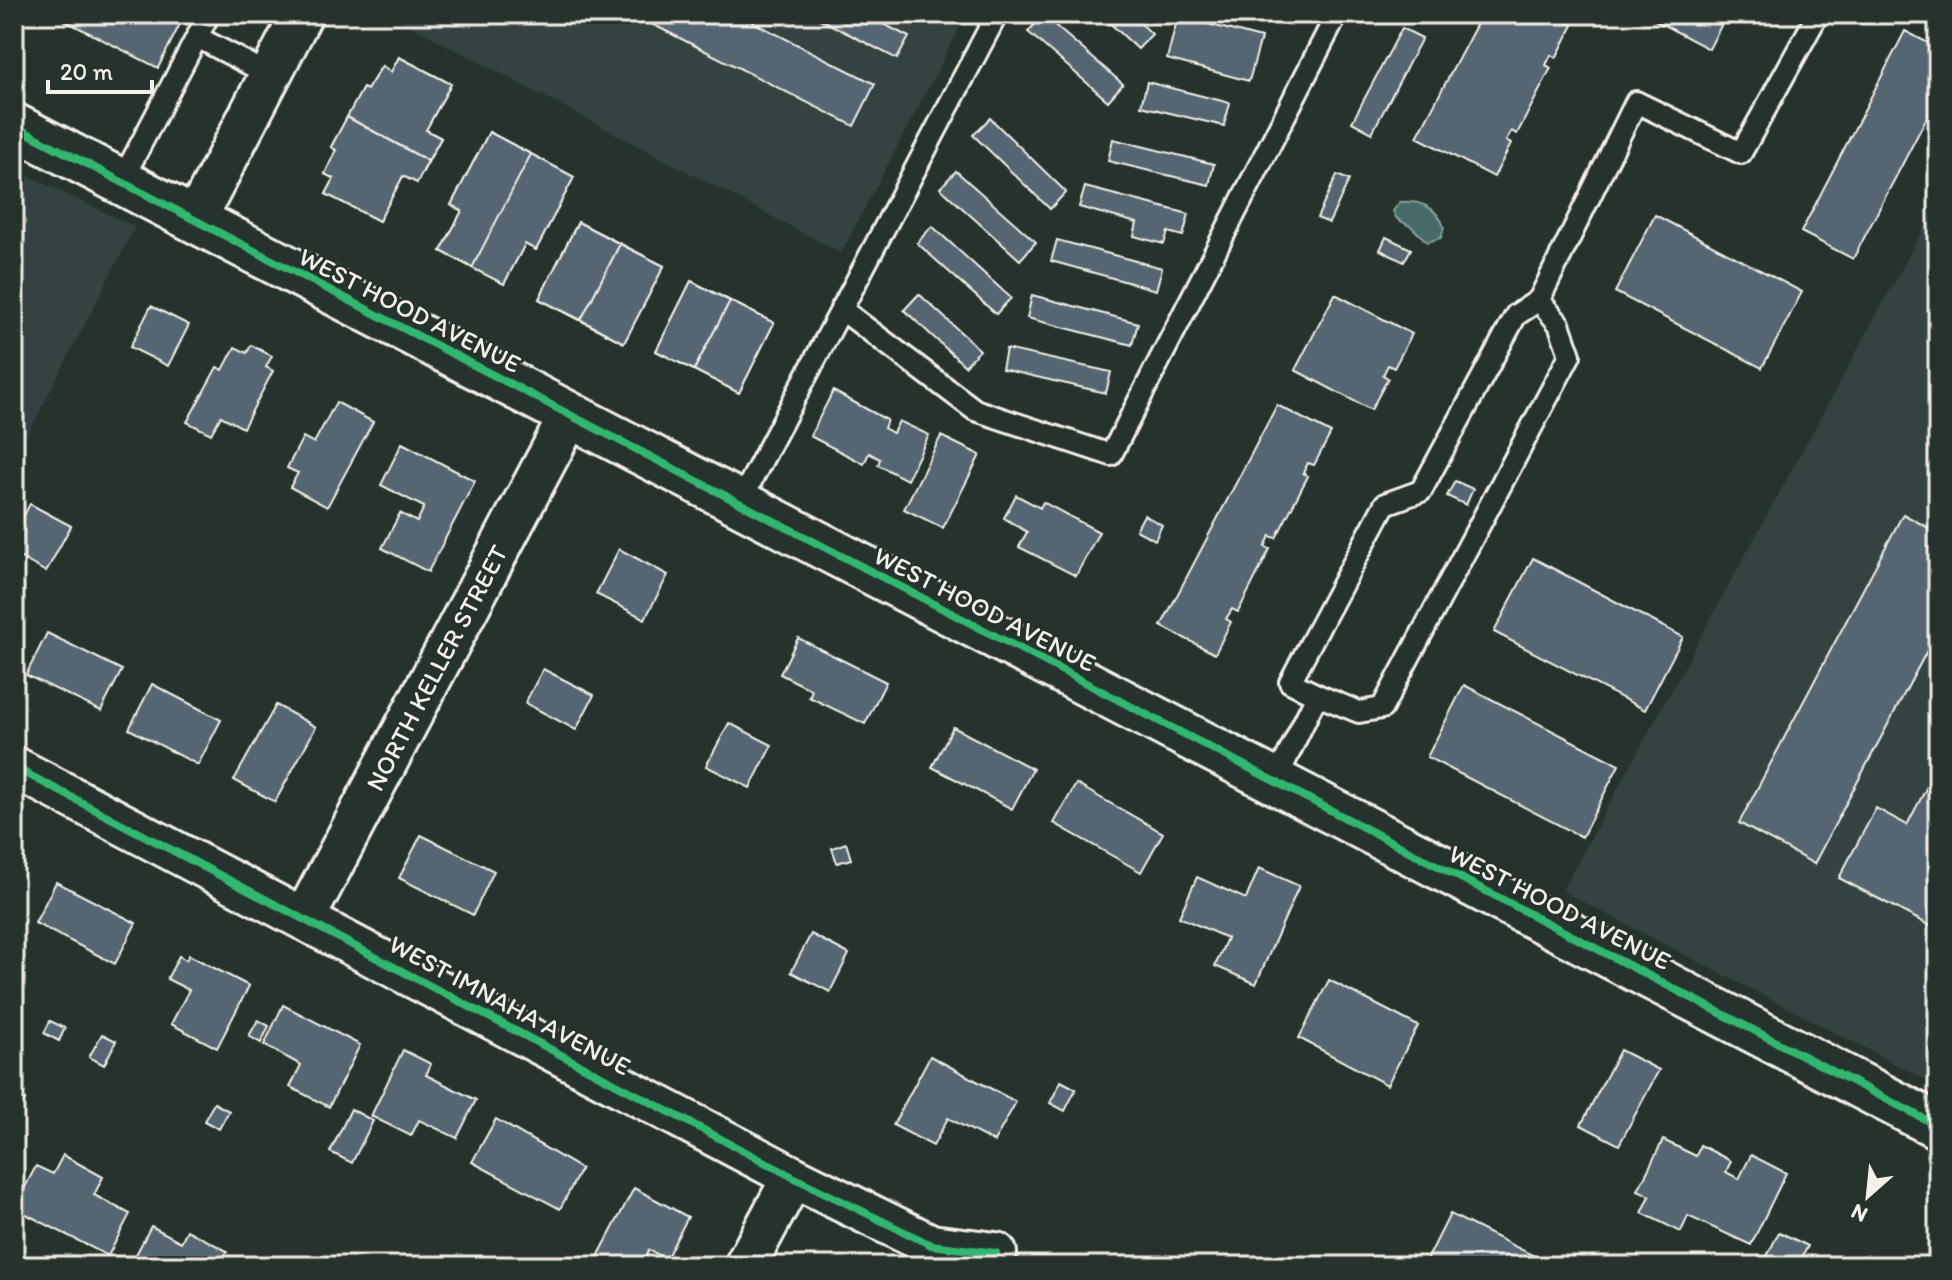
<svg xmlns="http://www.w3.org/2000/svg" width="1952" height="1280" font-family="Itim,sans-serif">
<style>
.built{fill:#344242}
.water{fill:#456a68;stroke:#8ba09b;stroke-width:2}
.building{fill:#556672;stroke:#f4f1e8;stroke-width:2}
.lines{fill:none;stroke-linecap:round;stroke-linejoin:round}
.lane-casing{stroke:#f4f1e8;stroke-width:26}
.street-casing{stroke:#f4f1e8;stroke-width:46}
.secondary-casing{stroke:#f4f1e8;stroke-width:50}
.lane{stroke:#26332d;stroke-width:20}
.street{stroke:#26332d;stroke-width:40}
.secondary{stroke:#26332d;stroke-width:44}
.cycleway-casing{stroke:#26332d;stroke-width:13}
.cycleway{stroke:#33b770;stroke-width:8}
.labels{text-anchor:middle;stroke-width:6;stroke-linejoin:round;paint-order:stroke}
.street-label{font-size:26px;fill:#f4f1e8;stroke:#26332d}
</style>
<rect width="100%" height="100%" fill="#26332d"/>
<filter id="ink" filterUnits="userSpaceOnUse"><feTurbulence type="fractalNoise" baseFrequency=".0125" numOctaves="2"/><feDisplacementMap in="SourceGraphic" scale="16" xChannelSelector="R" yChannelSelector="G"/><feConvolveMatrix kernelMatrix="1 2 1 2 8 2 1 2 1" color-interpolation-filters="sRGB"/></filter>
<g filter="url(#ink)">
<g class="built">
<polygon points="388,14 967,14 841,253"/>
<polygon points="14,169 135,227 14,461"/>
<polygon points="1938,202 1938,1086 1562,891"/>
</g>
<path class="water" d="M1400 202C1420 200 1437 207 1444 227L1441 238 1427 242 1412 227 1397 219 1393 211Z"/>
<g class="building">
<polygon points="52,14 185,14 158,68"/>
<polygon points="632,14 737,14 875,84 854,126"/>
<polygon points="810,14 864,14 909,37 897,59"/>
<polygon points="1100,14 1131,14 1152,34 1138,49"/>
<polygon points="1482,14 1552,14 1573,25 1556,58 1551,55 1546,65 1551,68 1517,134 1511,131 1506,141 1511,144 1494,177 1417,137"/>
<polygon points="1643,14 1727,14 1709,49"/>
<polygon points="1043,15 1123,84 1108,101 1028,32"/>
<polygon points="1178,16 1261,38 1249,81 1167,59"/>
<polygon points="1402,28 1422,38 1372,133 1352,122"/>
<polygon points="1905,31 1938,48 1938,96 1853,259 1801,232"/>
<polygon points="399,57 451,84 426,130 441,138 417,183 403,176 379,221 326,194 334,179 325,174 336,150 331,147 363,88 367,90 382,66 391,72"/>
<polygon points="399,57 451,84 426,130 441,138 428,161 347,117 363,88 367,90 382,66 391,72"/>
<polygon points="1147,82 1230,103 1224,126 1141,106"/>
<polygon points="347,117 428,161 417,183 403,176 379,221 326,194 334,179 325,174 336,150 331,147"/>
<polygon points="990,118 1066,192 1050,209 973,135"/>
<polygon points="489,132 531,154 472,268 441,251 462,211 451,205"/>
<polygon points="489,132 574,177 536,250 525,244 504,284 441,251 462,211 451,205"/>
<polygon points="1113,139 1214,164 1209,185 1108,161"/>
<polygon points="531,154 574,177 536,250 525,244 504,284 472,268"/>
<polygon points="956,171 1036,242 1020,260 940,188"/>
<polygon points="1337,175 1349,180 1329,223 1317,218"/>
<polygon points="1085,187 1189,214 1183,236 1168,232 1164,244 1134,236 1137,223 1079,207"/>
<polygon points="1655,215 1802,292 1762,368 1615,292"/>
<polygon points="578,222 664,266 624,343 539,299"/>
<polygon points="578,222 620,244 581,320 539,299"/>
<polygon points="932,226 1011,298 996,314 917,243"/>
<polygon points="1386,237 1411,249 1404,262 1380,250"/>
<polygon points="1057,240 1162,268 1156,290 1051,261"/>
<polygon points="620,244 664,266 624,343 581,320"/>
<polygon points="691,281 774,323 739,393 656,351"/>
<polygon points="691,281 730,301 694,370 656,351"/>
<polygon points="919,294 980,350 965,366 904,310"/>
<polygon points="1335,294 1412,334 1394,368 1388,365 1383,375 1388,378 1371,410 1295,370"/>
<polygon points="1032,295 1138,323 1132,345 1027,318"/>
<polygon points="730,301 774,323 739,393 694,370"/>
<polygon points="151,306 189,325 168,366 130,347"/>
<polygon points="251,345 272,356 266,367 273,371 243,428 221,416 211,434 187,422 217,367 223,370 235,347 247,353"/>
<polygon points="1006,349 1111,372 1106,393 1002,369"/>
<polygon points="833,391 887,420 884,428 893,433 899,421 929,435 907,480 878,465 880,459 869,453 864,464 810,436"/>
<polygon points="336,402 373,422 327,507 290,487 298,473 287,468 303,437 314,443"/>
<polygon points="1277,405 1331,433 1314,465 1308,463 1303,473 1308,476 1276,538 1270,536 1265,547 1270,549 1238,612 1232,609 1226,619 1231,622 1215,654 1161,626"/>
<polygon points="941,436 980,455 943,528 904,509"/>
<polygon points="402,443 475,481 428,572 382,548 400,513 417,522 424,507 381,485"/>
<polygon points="1455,481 1473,489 1466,505 1447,496"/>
<polygon points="1016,495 1040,508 1043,502 1099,532 1076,576 1019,547 1027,532 1004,518"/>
<polygon points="30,504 71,526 46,572 14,554 14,533"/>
<polygon points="1903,514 1938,533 1938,630 1814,864 1739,823"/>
<polygon points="1144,515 1162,525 1155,540 1136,530"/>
<polygon points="619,549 668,575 645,619 596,594"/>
<polygon points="1533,558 1683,637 1645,710 1494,632"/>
<polygon points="47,633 122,670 101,711 26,675"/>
<polygon points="798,638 886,682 865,724 809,697 812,690 780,674"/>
<polygon points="543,669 594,695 576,730 525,703"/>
<polygon points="152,684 221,720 198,765 129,729"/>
<polygon points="1464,685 1619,765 1582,837 1427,757"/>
<polygon points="276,705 316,727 275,802 234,780"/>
<polygon points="729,723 772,745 750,788 706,766"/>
<polygon points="953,727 1033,769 1012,809 932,767"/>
<polygon points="1938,766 1938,930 1839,878 1876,808 1907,825"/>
<polygon points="1076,784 1163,833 1141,872 1054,823"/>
<polygon points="421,835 494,871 473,915 399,878"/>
<polygon points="846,843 851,859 837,863 832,848"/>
<polygon points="1259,868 1299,886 1256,984 1215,966 1227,938 1179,917 1197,877 1246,899"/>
<polygon points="56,882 136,923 115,964 35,923"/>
<polygon points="811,934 849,954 830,992 791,972"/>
<polygon points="189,955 249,986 217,1048 171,1024 189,990 167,979 179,956 186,960"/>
<polygon points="1329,980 1418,1026 1387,1085 1299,1038"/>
<polygon points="283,1005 360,1045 329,1107 290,1087 301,1065 264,1045"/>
<polygon points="258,1020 269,1026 261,1043 249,1036"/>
<polygon points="50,1021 65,1028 59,1041 44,1033"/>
<polygon points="102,1034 116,1041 104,1065 89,1057"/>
<polygon points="403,1050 431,1064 426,1075 476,1100 457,1138 419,1120 411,1136 371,1116"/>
<polygon points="1620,1050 1659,1070 1619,1145 1581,1125"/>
<polygon points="930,1056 1016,1102 994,1142 948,1118 933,1146 893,1125"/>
<polygon points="1061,1081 1076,1089 1065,1111 1050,1103"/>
<polygon points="14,1094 25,1100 14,1121"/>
<polygon points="214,1103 229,1111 219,1129 204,1121"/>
<polygon points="351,1109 373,1121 352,1163 330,1152"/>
<polygon points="496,1119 581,1169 560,1209 472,1162"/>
<polygon points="1663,1140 1696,1156 1700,1145 1731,1161 1726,1172 1739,1179 1751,1155 1786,1173 1751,1245 1688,1216 1681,1232 1642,1213 1650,1196 1638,1190"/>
<polygon points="63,1155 103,1177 94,1195 130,1214 108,1256 14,1208 36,1166 53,1174"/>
<polygon points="634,1188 688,1217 666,1259 649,1250 641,1266 593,1266"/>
<polygon points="1450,1214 1540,1259 1536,1266 1424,1266"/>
<polygon points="151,1226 181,1242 187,1230 227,1251 220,1265 223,1266 130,1266"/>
<polygon points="1779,1232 1808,1246 1797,1266 1762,1266"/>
</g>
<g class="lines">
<defs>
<g id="lane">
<polyline points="197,37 270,75"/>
<polyline points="121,182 209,14"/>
<polyline points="841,309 975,410 1111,455 1337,14"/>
<polyline points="739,504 997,14"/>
<polyline points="1317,695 1359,712 1382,708 1570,355 1559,324 1539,300"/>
<polyline points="1275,782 1317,695 1290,682 1385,504 1421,491 1516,315 1539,300 1636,102 1741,153 1818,14"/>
</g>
<g id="street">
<polyline points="195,220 302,14"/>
<polyline points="14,767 793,1177 931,1245 996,1253"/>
<path id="s1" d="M304 919 570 415"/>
<polyline points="745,1266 793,1177"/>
</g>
<polyline id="secondary" points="14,126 1938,1126"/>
</defs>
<use href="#lane" class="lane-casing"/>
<use href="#street" class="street-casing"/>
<use href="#secondary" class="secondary-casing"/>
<use href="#lane" class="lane"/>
<use href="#street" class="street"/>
<use href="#secondary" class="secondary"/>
<defs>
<g id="cycleway">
<polyline points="14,126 1938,1126"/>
<polyline points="14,767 793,1177 931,1245 996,1253"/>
</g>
</defs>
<use href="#cycleway" class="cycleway-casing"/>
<use href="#cycleway" class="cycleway"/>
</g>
</g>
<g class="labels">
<g class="street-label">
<text transform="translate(410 310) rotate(27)" y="9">WEST HOOD AVENUE</text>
<text transform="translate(985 609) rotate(27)" y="9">WEST HOOD AVENUE</text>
<text dy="9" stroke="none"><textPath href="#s1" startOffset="284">NORTH KELLER STREET</textPath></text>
<text transform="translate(1560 907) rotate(27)" y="9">WEST HOOD AVENUE</text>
<text transform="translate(510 1005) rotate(28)" y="9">WEST IMNAHA AVENUE</text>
</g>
</g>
<rect width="1952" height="1280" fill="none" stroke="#26332d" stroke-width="48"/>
<rect x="24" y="24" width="1904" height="1232" fill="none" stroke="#f4f1e8" stroke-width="3" filter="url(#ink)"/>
<g transform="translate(1868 1196) rotate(207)" stroke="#26332d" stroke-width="6" paint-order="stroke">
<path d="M0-6L14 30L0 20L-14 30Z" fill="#f4f1e8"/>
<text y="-12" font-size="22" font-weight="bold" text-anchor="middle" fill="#f4f1e8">N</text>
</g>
<path d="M48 80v12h104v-12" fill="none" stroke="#f4f1e8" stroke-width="4"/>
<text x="60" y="80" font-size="24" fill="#f4f1e8" stroke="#26332d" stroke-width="6" paint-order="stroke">20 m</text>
</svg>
